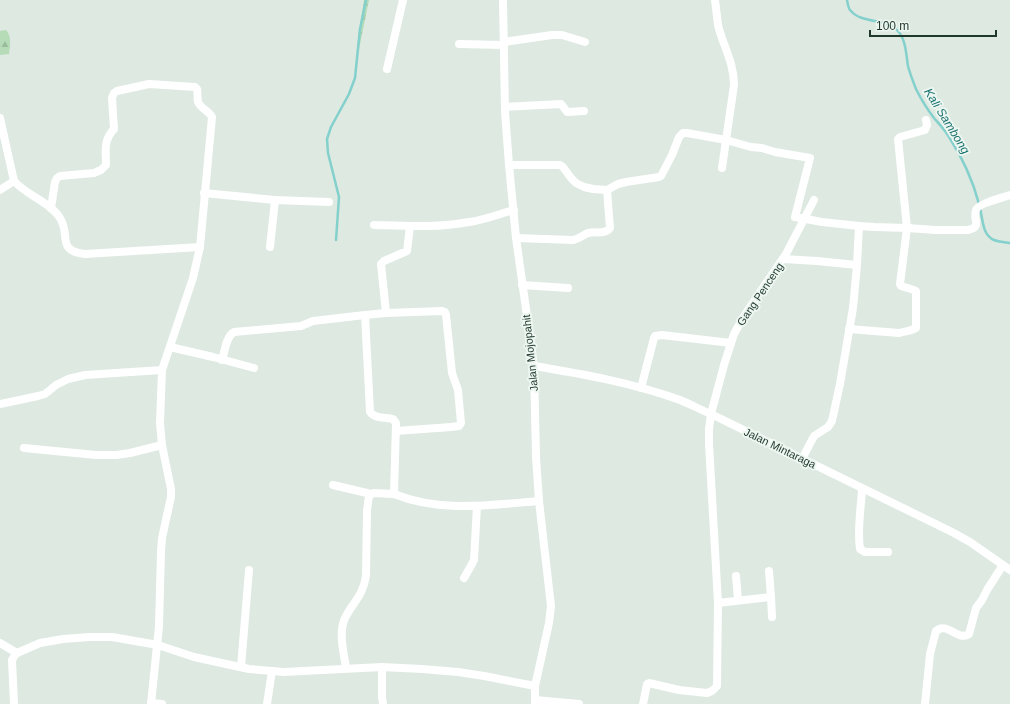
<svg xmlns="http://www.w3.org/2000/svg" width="1010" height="704" font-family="Arial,sans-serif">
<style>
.forest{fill:url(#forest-firs)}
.wetland{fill:url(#wetland-marsh)}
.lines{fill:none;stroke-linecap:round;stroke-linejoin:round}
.stream{stroke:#83d0cc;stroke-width:2.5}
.minor{stroke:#fff;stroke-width:8}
.labels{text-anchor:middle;stroke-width:4;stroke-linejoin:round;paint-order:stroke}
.street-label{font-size:11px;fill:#1f382c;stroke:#edf6f0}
.water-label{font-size:12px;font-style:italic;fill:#197370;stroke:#edf6f0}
</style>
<defs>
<pattern id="forest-firs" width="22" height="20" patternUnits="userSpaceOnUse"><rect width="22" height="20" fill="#b5dbb7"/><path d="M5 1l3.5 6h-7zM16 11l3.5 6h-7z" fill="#9bbd9e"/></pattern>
<pattern id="wetland-marsh" width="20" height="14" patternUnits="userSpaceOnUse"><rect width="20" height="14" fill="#b5dbb7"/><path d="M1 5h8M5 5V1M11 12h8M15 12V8" fill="none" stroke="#9bbd9e"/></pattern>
</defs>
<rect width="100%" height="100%" fill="#dde9e1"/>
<path class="forest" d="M6 30C12 36 10 46 9 54L0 55V31Z"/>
<polygon class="wetland" points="364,0 369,0 357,59 358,39"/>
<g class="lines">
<g class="stream">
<path d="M847 0C848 4 848 9 851 11 862 24 887 18 898 31 906 40 906 54 908 66 910 74 913 81 916 89 921 99 927 109 934 118 939 124 945 130 949 137 962 157 973 181 979 204"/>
<path d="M980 208C983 219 982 235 994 240 999 242 1005 242 1010 243"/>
<polyline points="336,240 339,197 328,153 327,139 331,127 349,94 355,78 360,29 366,0"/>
</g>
<g class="minor">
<polyline points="503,0 505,112 509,165 516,238 534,366 536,457 539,501 551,606 549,623 535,686 535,704"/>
<path d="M715 0C716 8 717 17 718 25 723 46 734 62 734 85L722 168"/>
<polyline points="504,42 552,35 562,35 585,42"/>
<polyline points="459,44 504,45"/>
<polyline points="387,69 403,0"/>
<polyline points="505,107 561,104 562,105 567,112 584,111"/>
<path d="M0 118 14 181C26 195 50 202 60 218 71 235 56 251 85 254L200 247"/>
<polyline points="509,165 560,165 563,167 571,178 576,183 584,187 593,189 607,190 618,184 626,182 659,177 661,176 672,155 679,137 683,133 687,133 726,140 751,147 762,148 775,152 810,158 795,217 822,222 859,226 857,265 853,308 840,384 832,421 828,427 814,436 802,459"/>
<polyline points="0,190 14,181"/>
<polyline points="204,193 275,200 329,202"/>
<path d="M51 208 55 182 57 178 60 176 94 173 101 170 106 165C106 150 103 141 114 129L112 98 114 93 117 91 149 84 195 87 197 89C198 93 197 98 198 102 201 109 209 111 212 117L200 247 193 278 162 370 160 423 162 445 171 489V497L162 538 161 552 159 626 151 704"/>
<path d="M374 225C406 226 438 228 469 222 484 220 499 214 514 210"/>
<path d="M859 226 875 227 907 228 936 230H968C983 227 972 219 976 210 977 204 1004 197 1010 195"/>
<path d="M516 238 573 240C579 239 583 235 588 233 596 231 605 235 610 228L607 190"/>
<polyline points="270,247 275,200"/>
<polyline points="783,259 817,261 857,265"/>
<polyline points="522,285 568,288"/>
<path d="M849 329 899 333C905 331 911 331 916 328V291L914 290 901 286 900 284 907 228 898 139 900 137 925 130 927 125 926 120"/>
<polyline points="170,347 213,357 254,368"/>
<path d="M222 360C225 351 226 336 234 332L301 326 313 321 365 315"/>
<path d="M534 366C583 374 633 383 680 400 690 404 701 410 711 414L952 532 970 542 1010 570"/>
<polyline points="641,388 654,338 655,336 662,335 731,343"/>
<polyline points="0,404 38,396 45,394 50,390 56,385 68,379 85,375 162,370"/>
<polyline points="396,431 451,427 459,426 461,423 458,390 452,373 446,315 445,312 442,311 386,313 381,264 384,261 407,251 410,226"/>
<polyline points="24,448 96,455 116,455 130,453 162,445"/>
<polyline points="333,485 371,494"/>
<path d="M862 489C861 509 857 529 860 549L865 552H888"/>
<path d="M394 494C441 513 491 505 539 501"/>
<polyline points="769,571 771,597"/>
<polyline points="736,576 738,600"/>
<polyline points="464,578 472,564 474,560 477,506"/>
<polyline points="718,603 771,597 772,617"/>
<polyline points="0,643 17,653"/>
<polyline points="241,667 249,570"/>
<polyline points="382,667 382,697 383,704"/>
<path d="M346 668C344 653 338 633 345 618 353 602 363 596 366 576L367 510 369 496 371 494 374 493 394 494 396 423 393 419C386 417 375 419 370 412L365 315 386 313"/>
<polyline points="535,700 579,704"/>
<polyline points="151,703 162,704"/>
<polyline points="14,704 12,660 15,655 17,653 40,643 63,639 90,637 112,637 158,645 194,657 249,669 284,672 382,667 422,669 458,672 484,676 535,686"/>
<polyline points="267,704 272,671"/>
<polyline points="643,704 647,684 649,683 679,690 707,693 712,691 717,686 718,603 709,444 709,429 711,414 724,365 734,334 744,316 786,254 814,200"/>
<path d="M925 704 930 654 936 631C947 621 958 642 969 634L976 608 982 600 987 590 1003 565"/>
</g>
</g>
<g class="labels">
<g class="street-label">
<text transform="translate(760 294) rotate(-56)" y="4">Gang Penceng</text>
<text transform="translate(530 353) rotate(-96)" y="4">Jalan Mojopahit</text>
<text transform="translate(780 448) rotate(26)" y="4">Jalan Mintaraga</text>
</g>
<g class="water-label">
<text transform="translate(947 121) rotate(58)" y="4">Kali Sambong</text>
</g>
</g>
<path d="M870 30v6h126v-6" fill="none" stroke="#1f382c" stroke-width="2"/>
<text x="876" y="30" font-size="12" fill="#1f382c" stroke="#edf6f0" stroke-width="3" paint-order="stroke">100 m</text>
</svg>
